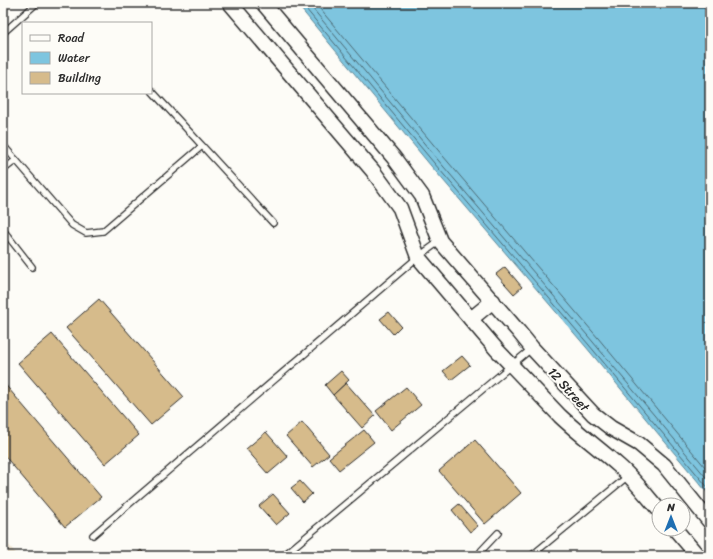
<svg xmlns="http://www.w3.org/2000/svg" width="713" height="559" font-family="Sriracha,sans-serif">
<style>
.built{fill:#f1e8d7}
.water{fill:#7ec5df;stroke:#5d8797}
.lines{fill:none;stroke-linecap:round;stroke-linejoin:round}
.shore{stroke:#4c6973;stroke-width:1}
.building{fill:#d6bb8b;stroke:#2b2b2b}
.service-casing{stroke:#2b2b2b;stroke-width:8}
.tertiary-casing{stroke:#2b2b2b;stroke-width:17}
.service{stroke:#fdfcf7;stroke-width:5.5}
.tertiary{stroke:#fdfcf7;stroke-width:14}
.labels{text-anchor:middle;stroke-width:4;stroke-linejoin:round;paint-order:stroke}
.street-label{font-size:13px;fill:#2b2b2b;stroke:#fdfcf7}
</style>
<rect width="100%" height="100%" fill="#fdfcf7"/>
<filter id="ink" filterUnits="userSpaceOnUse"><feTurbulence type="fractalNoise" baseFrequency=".025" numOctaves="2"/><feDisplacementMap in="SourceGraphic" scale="8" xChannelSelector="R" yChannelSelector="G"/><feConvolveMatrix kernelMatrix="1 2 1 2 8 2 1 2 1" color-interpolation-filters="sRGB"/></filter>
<g filter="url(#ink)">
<polygon class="built" points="3,538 18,556 3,556"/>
<polygon class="water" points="296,3 710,3 710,496 586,347 431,166"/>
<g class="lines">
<g class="shore">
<polyline points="301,3 434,163 589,345 710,490"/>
<polyline points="308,3 438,160 593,342 710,482"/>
<polyline points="315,3 443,156 598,338 710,473"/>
</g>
</g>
<g class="building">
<polygon points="505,267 522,287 514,294 496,274"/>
<polygon points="99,299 184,397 151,425 66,328"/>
<polygon points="389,312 401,326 393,334 380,319"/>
<polygon points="52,334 139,435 105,464 18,363"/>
<polygon points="462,356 470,365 451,380 443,371"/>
<polygon points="341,371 349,380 333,395 325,385"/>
<polygon points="3,382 101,497 65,527 3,454"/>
<polygon points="346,383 375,416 362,428 333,395"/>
<polygon points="406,387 421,405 391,430 376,411"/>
<polygon points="302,422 329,454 313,467 286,436"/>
<polygon points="364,430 374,442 339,470 329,458"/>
<polygon points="266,432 288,457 268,474 246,449"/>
<polygon points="475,440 521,493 485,524 439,471"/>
<polygon points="300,481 312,494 303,502 291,488"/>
<polygon points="273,494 290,513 276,525 259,506"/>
<polygon points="459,504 478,526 470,532 452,510"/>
<polygon points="141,550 146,556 134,556"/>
<polygon points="422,551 426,556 417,556"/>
</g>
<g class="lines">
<defs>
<g id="service">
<polyline points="3,33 37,3"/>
<polyline points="151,90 273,223"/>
<polyline points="3,145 72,225 86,233 103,231 202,146"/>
<polyline points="3,170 16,160"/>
<polyline points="3,230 32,267"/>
<polyline points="93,535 418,257 440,241"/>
<polyline points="283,556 531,349"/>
<polyline points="482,556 481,551 498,533"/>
<polyline points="531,556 628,476"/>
</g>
<g id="tertiary">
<path d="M230 3 373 171 400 208 418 257 497 350 560 416C579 434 600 449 619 466 634 479 646 495 659 510"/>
<polyline points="263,3 394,158 422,196 440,241 519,332 532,348 593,414 611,428 639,444 664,465 710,522"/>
<polyline points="471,319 493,301"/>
<polyline points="675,529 698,556"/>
</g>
</defs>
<use href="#service" class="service-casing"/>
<use href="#tertiary" class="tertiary-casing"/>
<use href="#service" class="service"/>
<use href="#tertiary" class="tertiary"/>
</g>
</g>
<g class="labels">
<g class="street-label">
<text transform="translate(569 389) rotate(48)" y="5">12 Street</text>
</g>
</g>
<rect width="713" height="559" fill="none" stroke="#fdfcf7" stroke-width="16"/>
<rect x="8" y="8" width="697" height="543" fill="none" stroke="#2b2b2b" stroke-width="1.5" filter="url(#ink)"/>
<rect x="22" y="22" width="130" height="72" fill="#fdfcf7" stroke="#a9a8a5"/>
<rect x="30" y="35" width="20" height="6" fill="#fdfcf7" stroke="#a9a8a5"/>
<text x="58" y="42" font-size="12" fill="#2b2b2b">Road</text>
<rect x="30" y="52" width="20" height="12" fill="#7ec5df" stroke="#a9a8a5"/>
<text x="58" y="62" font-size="12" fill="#2b2b2b">Water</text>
<rect x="30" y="72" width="20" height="12" fill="#d6bb8b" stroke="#a9a8a5"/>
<text x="58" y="82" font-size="12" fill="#2b2b2b">Building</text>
<g transform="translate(671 517)"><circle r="19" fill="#fdfcf7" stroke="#a9a8a5"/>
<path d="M0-3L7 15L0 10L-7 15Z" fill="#1f6fb2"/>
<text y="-6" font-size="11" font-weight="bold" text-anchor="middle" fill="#2b2b2b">N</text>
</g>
</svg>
